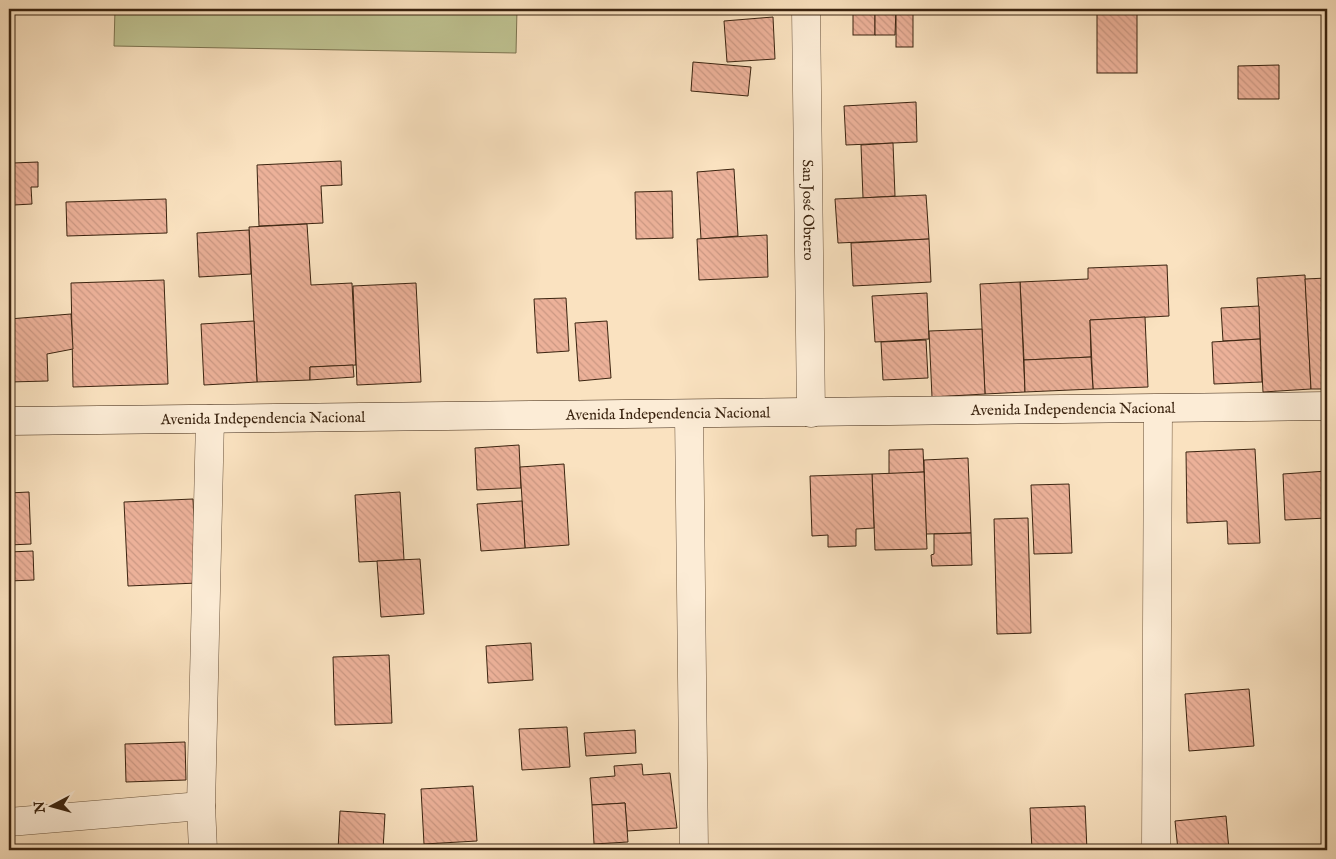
<svg xmlns="http://www.w3.org/2000/svg" width="1336" height="859" font-family="'IM FELL English',serif">
<style>
.grass{fill:#bfc392;stroke:#7d7451}
.building{fill:url(#building-back-hatch);stroke:#3b2410}
.lines{fill:none;stroke-linecap:round;stroke-linejoin:round}
.street-casing{stroke:#6b543c;stroke-width:29}
.secondary-casing{stroke:#3b2410;stroke-width:29}
.street{stroke:#fcecd6;stroke-width:28}
.secondary{stroke:#fcecd6;stroke-width:28}
.labels{text-anchor:middle;stroke-width:4;stroke-linejoin:round;paint-order:stroke}
.street-label{font-size:15px;fill:#3b2410;stroke:#fcecd6}
</style>
<defs>
<pattern id="building-back-hatch" width="6" height="6" patternUnits="userSpaceOnUse" patternTransform="scale(1.25)"><rect width="6" height="6" fill="#ecb199"/><path d="M-1 5l2 2M0 0l6 6M5-1l2 2" fill="none" stroke="#cb9883"/></pattern>
</defs>
<rect width="100%" height="100%" fill="#fae2c0"/>
<filter id="stains"><feTurbulence type="fractalNoise" baseFrequency=".004" numOctaves="4"/><feColorMatrix values="0 0 0 0 .2 0 0 0 0 .09 0 0 0 0 .02 0 0 0 .5 -.17"/></filter>
<radialGradient id="worn" r=".72"><stop offset=".6" stop-color="#630" stop-opacity="0"/><stop offset="1" stop-color="#630" stop-opacity=".3"/></radialGradient>
<polygon class="grass" points="115,9 517,9 516,53 114,46"/>
<g class="building">
<rect x="853" y="9" width="22" height="26"/>
<polygon points="875,9 896,9 895,35 875,35"/>
<rect x="896" y="9" width="17" height="38"/>
<rect x="1097" y="9" width="40" height="64"/>
<polygon points="773,17 775,59 727,62 724,21"/>
<polygon points="693,62 751,67 748,96 691,91"/>
<polygon points="1279,65 1279,99 1238,99 1238,66"/>
<polygon points="916,102 917,142 846,145 844,106"/>
<polygon points="893,143 895,196 863,198 861,145"/>
<polygon points="341,161 342,185 321,186 323,223 259,226 257,165"/>
<polygon points="38,162 38,187 31,187 32,204 14,205 13,163"/>
<polygon points="734,169 738,236 701,239 697,172"/>
<polygon points="672,191 673,238 636,239 635,192"/>
<polygon points="926,195 929,239 838,243 835,199"/>
<polygon points="166,199 167,233 67,236 66,202"/>
<polygon points="307,224 311,285 352,283 356,365 310,367 310,380 257,382 249,227"/>
<polygon points="249,230 251,274 199,277 197,233"/>
<polygon points="767,235 768,277 699,280 697,239"/>
<polygon points="929,239 931,282 853,286 851,243"/>
<polygon points="1167,265 1169,316 1090,320 1091,357 1024,360 1020,282 1088,279 1088,268"/>
<polygon points="1305,275 1311,389 1263,392 1257,278"/>
<polygon points="1327,278 1327,389 1311,389 1305,279"/>
<polygon points="164,280 168,384 73,387 71,283"/>
<polygon points="1020,282 1025,392 985,394 980,284"/>
<polygon points="416,283 421,382 357,385 353,286"/>
<polygon points="927,293 929,339 875,342 872,296"/>
<polygon points="566,298 569,351 537,353 534,299"/>
<polygon points="1259,306 1260,339 1223,341 1221,308"/>
<polygon points="71,314 73,349 47,354 48,381 9,382 9,319"/>
<polygon points="1145,317 1148,387 1093,389 1090,320"/>
<polygon points="254,321 257,382 204,385 201,324"/>
<polygon points="607,321 611,378 579,381 575,323"/>
<polygon points="982,329 985,394 932,397 929,331"/>
<polygon points="1260,339 1262,382 1214,384 1212,342"/>
<polygon points="926,340 928,378 883,380 881,342"/>
<polygon points="1091,357 1093,389 1025,392 1024,360"/>
<polygon points="353,365 354,377 310,380 310,367"/>
<polygon points="519,445 521,488 477,490 475,448"/>
<polygon points="923,449 924,472 889,474 889,450"/>
<polygon points="1255,449 1260,543 1228,544 1227,521 1187,523 1186,452"/>
<polygon points="968,458 971,533 926,534 924,460"/>
<polygon points="564,464 569,545 525,548 520,467"/>
<polygon points="1327,471 1327,518 1285,520 1283,474"/>
<polygon points="924,472 927,549 875,550 872,474"/>
<polygon points="872,474 874,528 856,529 856,546 828,547 828,535 812,536 810,476"/>
<polygon points="1069,484 1072,553 1034,554 1031,485"/>
<polygon points="29,492 31,544 9,545 9,493"/>
<polygon points="400,492 404,560 359,562 355,495"/>
<polygon points="193,499 197,583 128,586 124,502"/>
<polygon points="522,501 525,548 481,551 477,504"/>
<polygon points="1028,518 1031,633 997,634 994,519"/>
<polygon points="971,533 972,565 932,566 931,555 934,554 934,534"/>
<polygon points="33,551 34,580 9,581 9,552"/>
<polygon points="420,559 424,614 381,617 377,561"/>
<polygon points="531,643 533,680 488,683 486,646"/>
<polygon points="389,655 392,723 335,725 333,657"/>
<polygon points="1249,689 1254,746 1189,751 1185,694"/>
<polygon points="567,727 570,767 522,770 519,729"/>
<polygon points="635,730 636,753 586,756 584,733"/>
<polygon points="185,742 186,780 126,782 125,744"/>
<polygon points="642,764 643,775 670,773 677,828 627,831 625,803 592,805 590,778 615,776 614,766"/>
<polygon points="473,786 477,841 424,844 421,789"/>
<polygon points="625,803 628,842 594,844 592,805"/>
<polygon points="1085,806 1087,850 1032,850 1030,808"/>
<polygon points="340,811 385,814 383,850 338,850"/>
<polygon points="1226,816 1229,850 1178,850 1175,821"/>
</g>
<g class="lines">
<defs>
<g id="street">
<path id="s1" d="M806 9 811 413"/>
<polyline points="689,414 694,850"/>
<polyline points="9,822 201,806"/>
<polyline points="203,850 201,806 210,419"/>
<polyline points="1156,850 1158,409"/>
</g>
<g id="secondary">
<path id="s2" d="M9 421 1327 406"/>
</g>
</defs>
<use href="#street" class="street-casing"/>
<use href="#secondary" class="secondary-casing"/>
<use href="#street" class="street"/>
<use href="#secondary" class="secondary"/>
</g>
<g class="labels">
<g class="street-label">
<text dy="5" stroke="none"><textPath href="#s1" startOffset="201">San José Obrero</textPath></text>
<text dy="5" stroke="none"><textPath href="#s2" startOffset="1064">Avenida Independencia Nacional</textPath></text>
<text dy="5" stroke="none"><textPath href="#s2" startOffset="659">Avenida Independencia Nacional</textPath></text>
<text dy="5" stroke="none"><textPath href="#s2" startOffset="254">Avenida Independencia Nacional</textPath></text>
</g>
</g>
<rect width="1336" height="859" fill="none" stroke="#fae2c0" stroke-width="30"/>
<rect x="10" y="10" width="1316" height="839" fill="none" stroke="#3b2410" stroke-width="2.5"/>
<rect x="15" y="15" width="1306" height="829" fill="none" stroke="#3b2410"/>
<g transform="translate(52 806) rotate(264)" stroke="#fcecd6" stroke-width="4" paint-order="stroke">
<path d="M0-4L9 19L0 12L-9 19Z" fill="#3b2410"/>
<text y="-8" font-size="14" font-weight="bold" text-anchor="middle" fill="#3b2410">N</text>
</g>
<rect width="100%" height="100%" filter="url(#stains)"/>
<rect width="100%" height="100%" fill="url(#worn)"/>
</svg>
